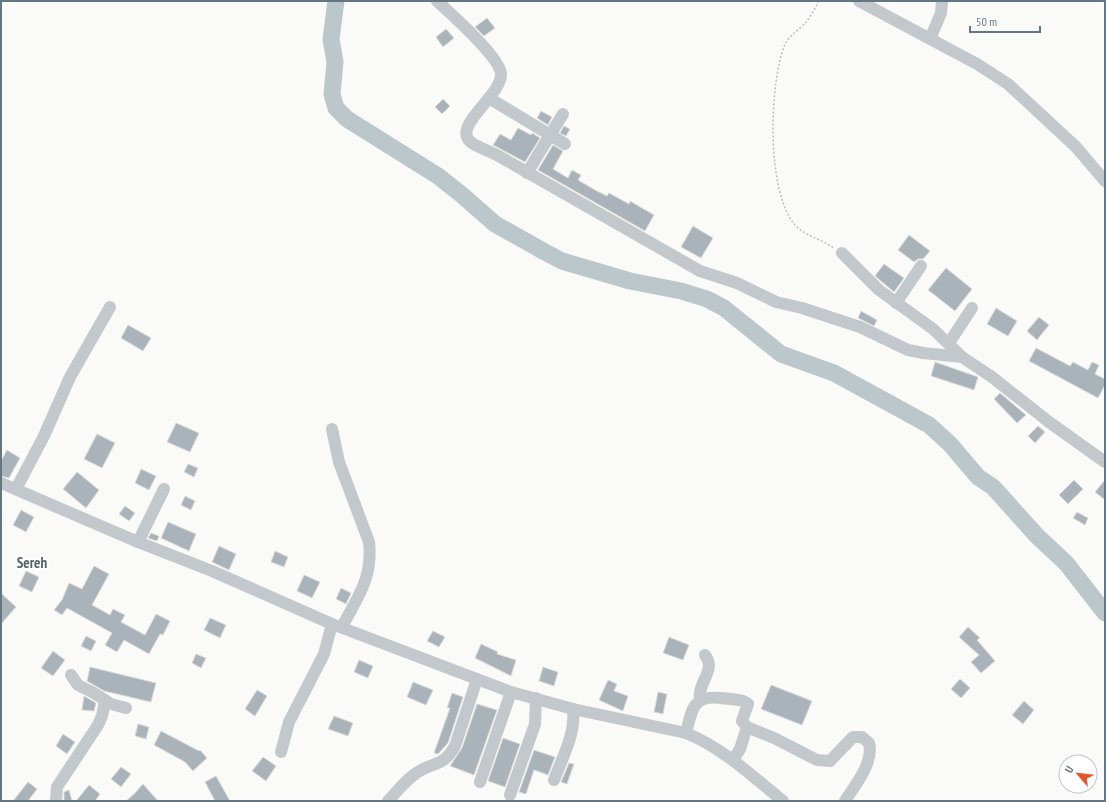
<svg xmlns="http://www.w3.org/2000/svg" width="1106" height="802" font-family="'PT Sans Narrow',sans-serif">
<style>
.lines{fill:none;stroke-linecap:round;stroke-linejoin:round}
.river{stroke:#bbc7cb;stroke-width:17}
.building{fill:#aab3b9;stroke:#dcdcda}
.path{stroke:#bbbfc2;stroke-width:1.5;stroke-dasharray:2 2;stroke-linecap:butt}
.minor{stroke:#c3c8cc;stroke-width:12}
.labels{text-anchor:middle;stroke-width:4;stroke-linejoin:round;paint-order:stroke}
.neighbourhood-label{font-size:15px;font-weight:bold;fill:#57646e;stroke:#fff}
</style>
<rect width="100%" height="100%" fill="#fafaf8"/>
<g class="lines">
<polyline class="river" points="336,1 331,39 335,62 332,94 336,108 347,119 438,176 462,195 495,224 543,251 562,261 630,281 681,291 707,299 724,308 781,354 834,373 929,425 950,444 978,477 993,487 1037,536 1066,563 1105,613"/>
</g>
<g class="building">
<polygon points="487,18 495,28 484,36 475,27"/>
<polygon points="446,29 454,38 443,47 436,37"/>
<polygon points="443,99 450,106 442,114 435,107"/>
<polygon points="541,111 552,117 548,125 537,118"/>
<polygon points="564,126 570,129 566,136 560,133"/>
<polygon points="518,128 531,135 532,133 540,138 525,162 493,145 500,134 511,140"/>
<polygon points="553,145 563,151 553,169 568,178 572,170 581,175 578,180 595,190 607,196 609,193 629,204 630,201 654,215 645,231 538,170"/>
<polygon points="693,226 713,238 701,258 681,247"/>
<polygon points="909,235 930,251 923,259 918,259 914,262 898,250"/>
<polygon points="884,264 904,278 894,292 875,276"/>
<polygon points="946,268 972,289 955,311 928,290"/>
<polygon points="996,308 1017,321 1008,336 987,324"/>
<polygon points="861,311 877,320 874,326 858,318"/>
<polygon points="1039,317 1049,325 1037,340 1027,331"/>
<polygon points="128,325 151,338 143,351 121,338"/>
<polygon points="1036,348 1070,366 1073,362 1088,370 1092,362 1099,365 1095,374 1105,379 1105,385 1098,398 1029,361"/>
<polygon points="935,362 978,377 974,390 931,376"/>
<polygon points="1000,393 1026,415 1017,423 994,399"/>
<polygon points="176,423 199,433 190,452 167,442"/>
<polygon points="1038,426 1045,432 1035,443 1028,436"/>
<polygon points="97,434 115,443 102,468 84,459"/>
<polygon points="7,450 20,458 9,478 1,476 1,461"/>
<polygon points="188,464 198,468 194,477 184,472"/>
<polygon points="141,469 156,476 149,490 135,483"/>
<polygon points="77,472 99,490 86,508 63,489"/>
<polygon points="1074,480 1083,489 1068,504 1059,495"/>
<polygon points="1105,480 1105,500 1095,492"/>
<polygon points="185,496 195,501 191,510 181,505"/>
<polygon points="125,506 135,513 129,521 119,514"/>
<polygon points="21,510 34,517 26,532 13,525"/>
<polygon points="1077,512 1088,518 1085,525 1073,518"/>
<polygon points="168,522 196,534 189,551 161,538"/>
<polygon points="151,533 159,536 157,541 148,538"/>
<polygon points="219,546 236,554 229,570 212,562"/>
<polygon points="275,551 288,557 284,567 271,562"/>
<polygon points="94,566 109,574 92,605 110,615 113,609 125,615 121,622 145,635 156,614 170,621 163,635 160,634 149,654 124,640 117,652 105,645 112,633 67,608 62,615 54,610 62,600 69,583 82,589"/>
<polygon points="26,571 39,577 32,592 19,586"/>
<polygon points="304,575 320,582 312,598 297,591"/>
<polygon points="341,588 351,593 346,604 336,599"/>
<polygon points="1,593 16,607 1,624"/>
<polygon points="210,618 226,625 220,638 204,630"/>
<polygon points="968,627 980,638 977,640 995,661 981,673 971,662 979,655 959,637"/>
<polygon points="433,631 445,637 439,647 427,641"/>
<polygon points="86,636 96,641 91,651 81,646"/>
<polygon points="669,637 689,645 683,660 663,653"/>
<polygon points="481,644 498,652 497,654 516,660 511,676 475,658"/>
<polygon points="53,651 65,660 53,676 41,668"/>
<polygon points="196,654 206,658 201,668 192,663"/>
<polygon points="359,660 373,666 368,678 354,672"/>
<polygon points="90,667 156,683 151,702 104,691 87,681"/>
<polygon points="543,667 558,672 554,686 539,681"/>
<polygon points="960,679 970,688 961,698 951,689"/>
<polygon points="608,680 617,684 614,691 628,696 623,711 599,700"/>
<polygon points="413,682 433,690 426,705 407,697"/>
<polygon points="771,685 812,701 802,725 761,709"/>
<polygon points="257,690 267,696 255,716 245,709"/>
<polygon points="658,692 667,694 663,714 654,712"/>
<polygon points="452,693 463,697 448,743 438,754 434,753 450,708 447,708"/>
<polygon points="84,696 96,703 94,711 82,710"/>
<polygon points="1024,701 1034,710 1023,724 1012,715"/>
<polygon points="477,704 497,710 474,775 450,766 462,748"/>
<polygon points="334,716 353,723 348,736 328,729"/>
<polygon points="138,724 149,727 146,739 135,736"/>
<polygon points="161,731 199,751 200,750 207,758 193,771 185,762 154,745"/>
<polygon points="63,734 75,742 67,754 56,746"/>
<polygon points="503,738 520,744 505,787 488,781"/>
<polygon points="534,750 555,757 548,775 534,770 526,794 519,792"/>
<polygon points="263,757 276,766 266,781 252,771"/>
<polygon points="569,763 574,764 567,784 561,782"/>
<polygon points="121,767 131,774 121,787 111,779"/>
<polygon points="216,776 230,801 215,801 205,782"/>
<polygon points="28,782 37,789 28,801 13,801"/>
<polygon points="143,784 158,801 126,801 135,793"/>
<polygon points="89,785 100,794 95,801 76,801"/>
<polygon points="69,790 72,801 64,801 64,792"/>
</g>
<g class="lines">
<path class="path" d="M819 1C815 8 811 16 806 22 800 29 789 36 785 44 769 83 766 192 795 225 805 236 821 239 834 248"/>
<g class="minor">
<path d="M437 1C451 14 500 57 501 74 502 94 457 123 468 139 471 145 491 152 497 155L700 271 737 283 776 302 802 308 860 327 908 350 923 353 962 357 992 377 1049 422 1105 462"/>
<polyline points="859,1 977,64 1008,84 1076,147 1105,181"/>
<polyline points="930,39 941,13 942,1"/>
<polyline points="489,98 565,144"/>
<polyline points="527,173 563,114"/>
<polyline points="842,253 879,290 933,329 962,357"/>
<polyline points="896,303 921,266"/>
<polyline points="949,343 972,308"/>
<path d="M332 429 339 462 369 542C373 578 358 596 342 627"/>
<path d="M1 483 138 542 212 571 332 624 511 692 573 709 686 733C723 748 752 776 783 801"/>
<polyline points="16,489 44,436 70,377 110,307"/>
<polyline points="138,542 164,489"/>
<polyline points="71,675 78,685 94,693 111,704 126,708"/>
<path d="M700 699C697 683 717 670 705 655"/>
<path d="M686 733C692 709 693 695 721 698 728 699 736 699 743 701L748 704 742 721 747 727 774 738 817 760 830 761 853 737H862L869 743C874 763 855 785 845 801"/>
<polyline points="281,752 289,722 324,654 332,624"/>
<polyline points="733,760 740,749 747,727"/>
<path d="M554 780C562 758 576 734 573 709"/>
<polyline points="480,782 511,692"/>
<polyline points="510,795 535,724 536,698"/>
<polyline points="56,801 57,787 98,725 102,716 105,701"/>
<path d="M388 801C397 792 406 779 418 772 435 761 443 767 455 746L477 679"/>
</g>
</g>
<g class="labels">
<g class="neighbourhood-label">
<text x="32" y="568">Sereh</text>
</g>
</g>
<rect width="1106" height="802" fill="none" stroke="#657683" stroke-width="4"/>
<g transform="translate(1078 774) rotate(298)"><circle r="19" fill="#ffffff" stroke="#c1c8cd"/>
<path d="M0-3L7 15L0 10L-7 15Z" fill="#e4572e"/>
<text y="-6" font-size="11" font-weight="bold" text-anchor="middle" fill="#657683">U</text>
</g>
<path d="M970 26v6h70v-6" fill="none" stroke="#657683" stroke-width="2"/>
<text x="976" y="26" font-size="12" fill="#657683" stroke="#ffffff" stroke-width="3" paint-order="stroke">50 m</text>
</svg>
